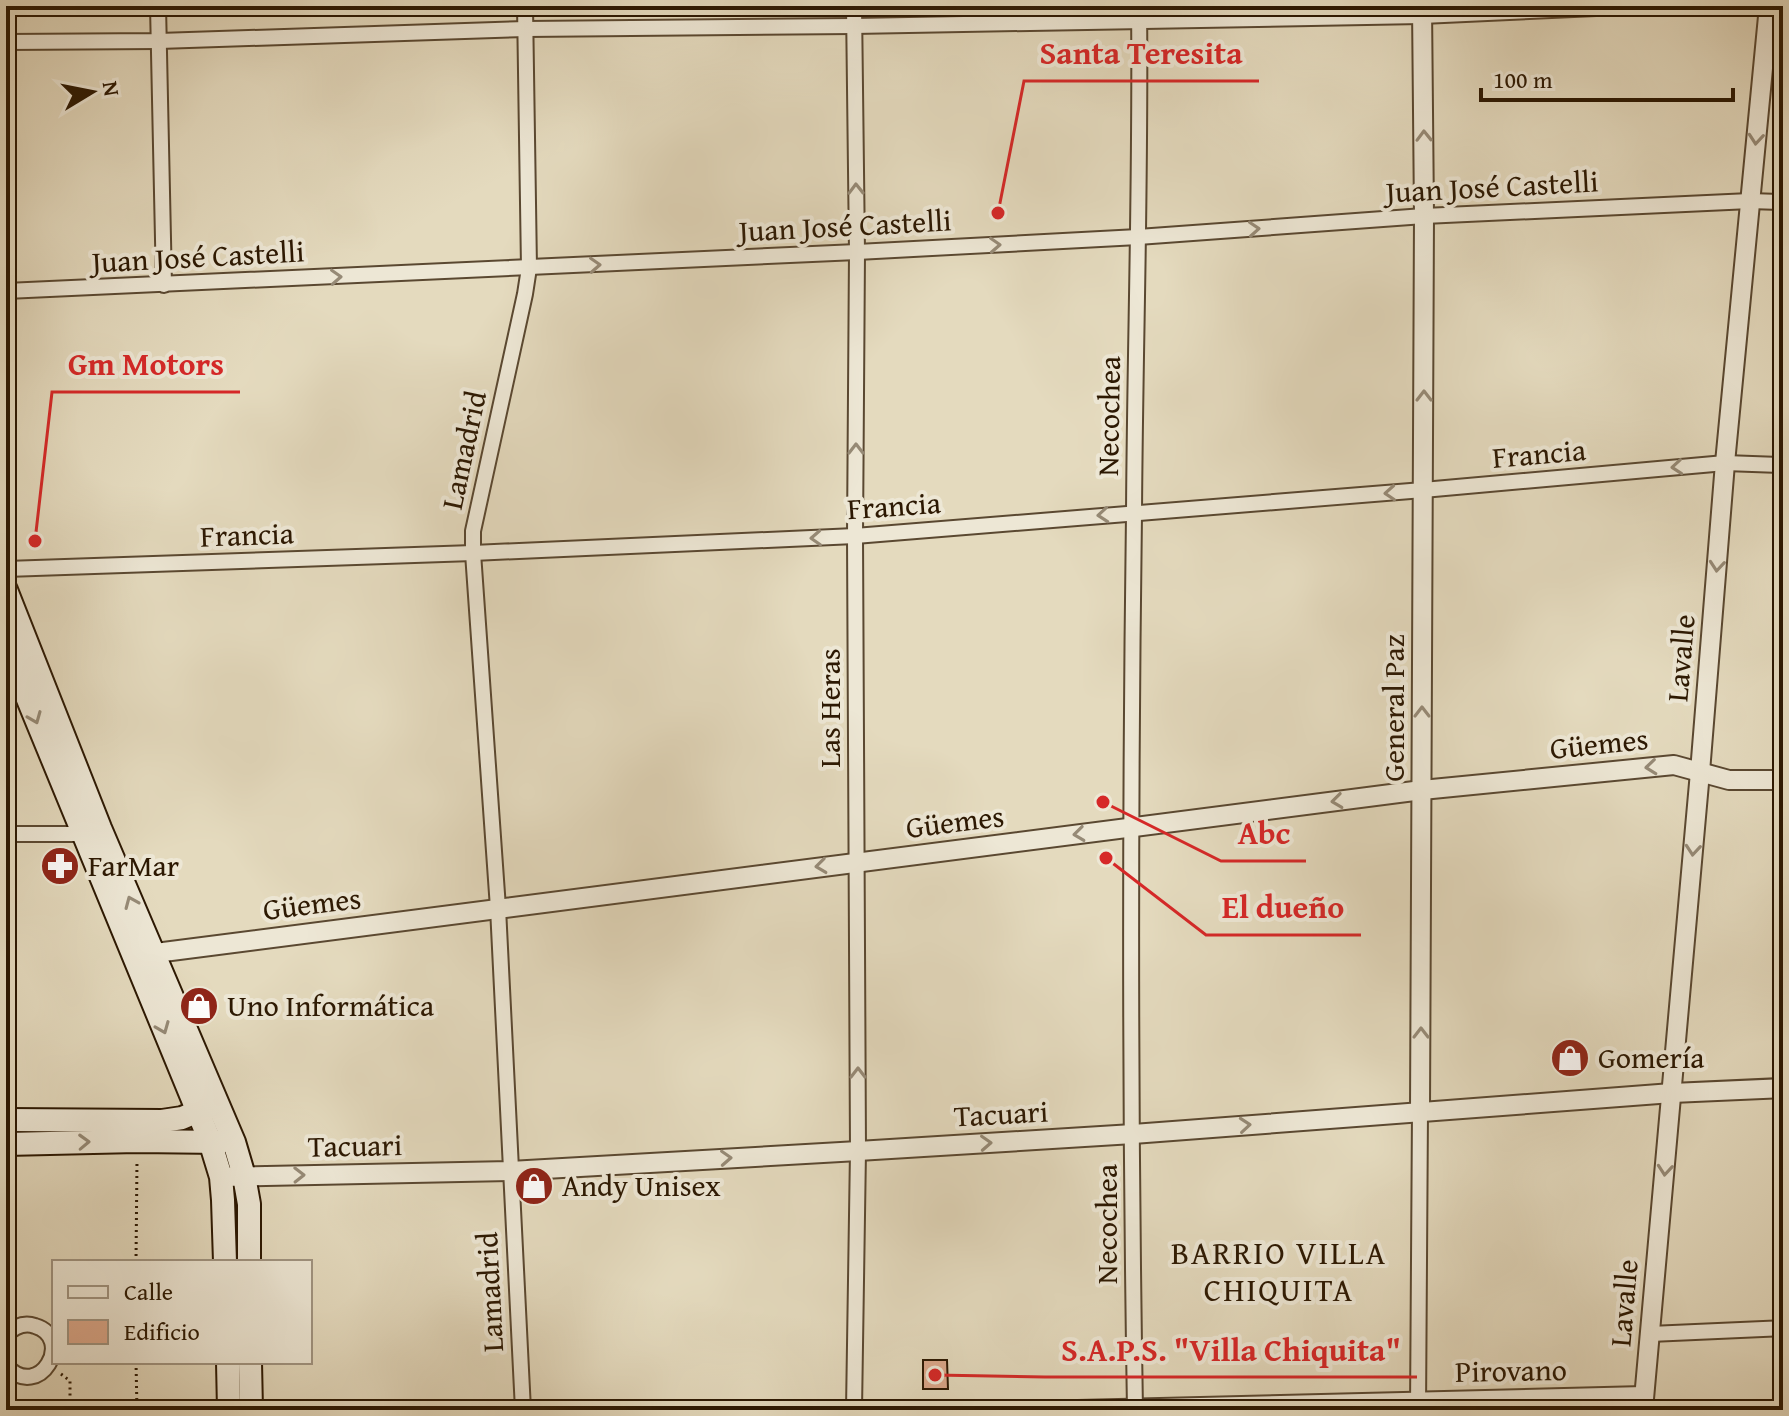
<svg xmlns="http://www.w3.org/2000/svg" width="1789" height="1416" font-family="'Gentium Book Plus',serif">
<style>
.building{fill:#dda98c;stroke:#2c1802;stroke-width:2}
.lines{fill:none;stroke-linecap:round;stroke-linejoin:round}
.minor-casing{stroke:#5a4831;stroke-width:18}
.tertiary-casing{stroke:#5a4831;stroke-width:22}
.secondary-casing{stroke:#2c1802;stroke-width:26}
.path{stroke:#2c1802;stroke-width:3;stroke-dasharray:2 4;stroke-linecap:butt}
.minor{stroke:#ede7d5;stroke-width:14}
.tertiary{stroke:#ede7d5;stroke-width:18}
.secondary{stroke:#ede7d5;stroke-width:22}
.oneway{stroke:#968a76}
.labels{text-anchor:middle;stroke-width:8;stroke-linejoin:round;paint-order:stroke}
.street-label{font-size:30px;fill:#2c1802;stroke:#ede7d5}
.poi-label{font-size:30px;fill:#2c1802;stroke:#ede7d5;text-anchor:start}
.neighbourhood-label{font-size:32px;letter-spacing:2px;fill:#2c1802;stroke:#ede7d5}
.leader{fill:none;stroke:#d62828;stroke-width:3}
.callout-dot{fill:#d62828;stroke:#ede7d5;stroke-width:3}
.callout-label{font-size:32px;text-anchor:middle;font-weight:bold;fill:#d62828;stroke:#ede7d5;stroke-width:8;stroke-linejoin:round;paint-order:stroke}
</style>
<rect width="100%" height="100%" fill="#e4dabe"/>
<filter id="stains"><feTurbulence type="fractalNoise" baseFrequency=".0025" numOctaves="4"/><feColorMatrix values="0 0 0 0 .2 0 0 0 0 .09 0 0 0 0 .02 0 0 0 .5 -.17"/></filter>
<radialGradient id="worn" r=".72"><stop offset=".6" stop-color="#630" stop-opacity="0"/><stop offset="1" stop-color="#630" stop-opacity=".3"/></radialGradient>
<polygon class="building" points="923,1360 947,1360 948,1389 923,1389"/>
<g class="lines">
<defs>
<g id="minor">
<polyline points="158,6 164,285"/>
<polyline points="6,42 159,41 526,29 854,26 1422,16 1596,8 1682,6"/>
<polyline points="6,291 857,252 1138,237 1424,216 1750,201 1783,202"/>
<polyline points="6,569 473,553 855,536 1423,490 1725,463 1783,465"/>
<polyline points="6,834 82,834"/>
<polyline points="1650,1334 1783,1328"/>
<path d="M6 1335C14 1327 24 1322 35 1326 75 1338 40 1402 6 1366"/>
<polyline points="523,1410 498,908 473,553 473,531 525,294 529,268 525,6"/>
<polyline points="854,1410 858,1151 855,536 857,252 854,6"/>
<polyline points="996,1410 1644,1394"/>
<path d="M1135 1410C1130 1111 1130 813 1134 514 1135 345 1141 175 1139 6"/>
<polyline points="1418,1410 1420,1111"/>
</g>
<g id="tertiary">
<polyline points="140,955 1422,790 1674,765 1729,780 1783,780"/>
<polyline points="1420,1111 1424,216 1422,6"/>
<polyline points="221,1177 510,1171 858,1151 1133,1134 1672,1093 1783,1088"/>
<polyline points="1643,1410 1700,772 1725,463 1769,6"/>
</g>
<g id="secondary">
<polyline points="6,590 100,828 234,1142 244,1176 249,1204 249,1262"/>
<polyline points="6,646 210,1141 221,1177 223,1200 225,1262"/>
<polyline points="6,1120 162,1121 182,1118 210,1106"/>
<polyline points="6,1144 137,1141 221,1142"/>
<polyline points="228,1362 229,1410"/>
<polyline points="250,1362 251,1410"/>
</g>
</defs>
<use href="#minor" class="minor-casing"/>
<use href="#tertiary" class="tertiary-casing"/>
<use href="#secondary" class="secondary-casing"/>
<g class="path">
<polyline points="136,1262 137,1160"/>
<polyline points="6,1287 15,1164"/>
<polyline points="136,1362 137,1410"/>
<polyline points="61,1374 70,1381 70,1410"/>
</g>
<use href="#minor" class="minor"/>
<use href="#tertiary" class="tertiary"/>
<use href="#secondary" class="secondary"/>
</g>
<defs><path id="oneway-chevron" d="M-2-3.5L2.5 0L-2 3.5" fill="none" stroke-width="1.6" stroke-linecap="round" stroke-linejoin="round" transform="scale(2)"/></defs>
<g class="oneway">
<use href="#oneway-chevron" transform="translate(1424 136) rotate(-91)"/>
<use href="#oneway-chevron" transform="translate(1756 139) rotate(95)"/>
<use href="#oneway-chevron" transform="translate(856 189) rotate(-91)"/>
<use href="#oneway-chevron" transform="translate(1254 229) rotate(-4)"/>
<use href="#oneway-chevron" transform="translate(995 245) rotate(-3)"/>
<use href="#oneway-chevron" transform="translate(595 265) rotate(-3)"/>
<use href="#oneway-chevron" transform="translate(336 277) rotate(-3)"/>
<use href="#oneway-chevron" transform="translate(1424 396) rotate(-90)"/>
<use href="#oneway-chevron" transform="translate(856 449) rotate(-90)"/>
<use href="#oneway-chevron" transform="translate(1677 467) rotate(175)"/>
<use href="#oneway-chevron" transform="translate(1390 493) rotate(176)"/>
<use href="#oneway-chevron" transform="translate(1103 515) rotate(175)"/>
<use href="#oneway-chevron" transform="translate(816 538) rotate(177)"/>
<use href="#oneway-chevron" transform="translate(1717 566) rotate(95)"/>
<use href="#oneway-chevron" transform="translate(1422 712) rotate(-90)"/>
<use href="#oneway-chevron" transform="translate(35 718) rotate(68)"/>
<use href="#oneway-chevron" transform="translate(1651 767) rotate(174)"/>
<use href="#oneway-chevron" transform="translate(1337 801) rotate(173)"/>
<use href="#oneway-chevron" transform="translate(1079 834) rotate(173)"/>
<use href="#oneway-chevron" transform="translate(1693 850) rotate(95)"/>
<use href="#oneway-chevron" transform="translate(821 866) rotate(173)"/>
<use href="#oneway-chevron" transform="translate(131 902) rotate(-113)"/>
<use href="#oneway-chevron" transform="translate(163 1028) rotate(68)"/>
<use href="#oneway-chevron" transform="translate(1421 1033) rotate(-90)"/>
<use href="#oneway-chevron" transform="translate(858 1073) rotate(-90)"/>
<use href="#oneway-chevron" transform="translate(1245 1125) rotate(-5)"/>
<use href="#oneway-chevron" transform="translate(84 1142) rotate(-2)"/>
<use href="#oneway-chevron" transform="translate(986 1143) rotate(-3)"/>
<use href="#oneway-chevron" transform="translate(726 1158) rotate(-3)"/>
<use href="#oneway-chevron" transform="translate(1665 1170) rotate(95)"/>
<use href="#oneway-chevron" transform="translate(299 1175) rotate(-1)"/>
</g>
<defs>
<symbol id="pharmacy-disc" viewBox="-11 -11 22 22"><circle r="9.5" fill="#8f2418" stroke="#ede7d5"/><path d="M-2-6h4v4h4v4h-4v4h-4v-4h-4v-4h4Z" fill="#fff"/></symbol>
<symbol id="shop-disc" viewBox="-11 -11 22 22"><circle r="9.5" fill="#8f2418" stroke="#ede7d5"/><path d="M-5-2.5h2.3a2.7 3.5 0 0 1 5.4 0H5L5.5 6h-11ZM-1.5-2.5h3a1.5 2.3 0 0 0-3 0Z" fill="#fff"/></symbol>
</defs>
<g fill-rule="evenodd">
<use href="#pharmacy-disc" x="38" y="844" width="44" height="44"/>
<use href="#shop-disc" x="177" y="984" width="44" height="44"/>
<use href="#shop-disc" x="1548" y="1036" width="44" height="44"/>
<use href="#shop-disc" x="512" y="1164" width="44" height="44"/>
</g>
<g class="labels">
<g class="street-label">
<text transform="translate(1492 187) rotate(-3)" y="10">Juan José Castelli</text>
<text transform="translate(845 226) rotate(-3)" y="10">Juan José Castelli</text>
<text transform="translate(198 257) rotate(-3)" y="10">Juan José Castelli</text>
<text transform="translate(1109 416) rotate(-89)" y="10">Necochea</text>
<text transform="translate(464 450) rotate(-78)" y="10">Lamadrid</text>
<text transform="translate(1539 454) rotate(-5)" y="10">Francia</text>
<text transform="translate(894 506) rotate(-4)" y="10">Francia</text>
<text transform="translate(247 535) rotate(-2)" y="10">Francia</text>
<text transform="translate(1681 658) rotate(-85)" y="10">Lavalle</text>
<text transform="translate(830 708) rotate(-90)" y="10">Las Heras</text>
<text transform="translate(1394 708) rotate(-90)" y="10">General Paz</text>
<text transform="translate(1599 744) rotate(-6)" y="10">Güemes</text>
<text transform="translate(955 822) rotate(-7)" y="10">Güemes</text>
<text transform="translate(312 904) rotate(-7)" y="10">Güemes</text>
<text transform="translate(1001 1114) rotate(-3)" y="10">Tacuari</text>
<text transform="translate(355 1146) rotate(-1)" y="10">Tacuari</text>
<text transform="translate(1107 1224) rotate(-90)" y="10">Necochea</text>
<text transform="translate(490 1292) rotate(-93)" y="10">Lamadrid</text>
<text transform="translate(1624 1303) rotate(-85)" y="10">Lavalle</text>
<text transform="translate(1511 1371) rotate(-1)" y="10">Pirovano</text>
</g>
<g class="poi-label">
<text x="88" y="876">FarMar</text>
<text x="227" y="1016">Uno Informática</text>
<text x="1598" y="1068">Gomería</text>
<text x="562" y="1196">Andy Unisex</text>
</g>
<g class="neighbourhood-label">
<text x="1279" y="1264">BARRIO VILLA<tspan x="1279" dy="37">CHIQUITA</tspan></text>
</g>
</g>
<path class="leader" d="M998 213L1024 81H1259M35 541L52 392H240M1103 802L1221 861H1306M1106 858L1206 935H1361M935 1375L1045 1377H1417"/>
<g class="callout-dot">
<circle cx="998" cy="213" r="8"/>
<circle cx="35" cy="541" r="8"/>
<circle cx="1103" cy="802" r="8"/>
<circle cx="1106" cy="858" r="8"/>
<circle cx="935" cy="1375" r="8"/>
</g>
<g class="callout-label">
<text x="1141" y="64">Santa Teresita</text>
<text x="146" y="375">Gm Motors</text>
<text x="1264" y="844">Abc</text>
<text x="1283" y="918">El dueño</text>
<text x="1231" y="1361">S.A.P.S. "Villa Chiquita"</text>
</g>
<rect width="1789" height="1416" fill="none" stroke="#e4dabe" stroke-width="32"/>
<rect x="8" y="8" width="1773" height="1400" fill="none" stroke="#2c1802" stroke-width="4"/>
<rect x="16" y="16" width="1757" height="1384" fill="none" stroke="#2c1802" stroke-width="2"/>
<rect x="52" y="1260" width="260" height="104" fill="#ede7d5" stroke="#a09481" stroke-width="2"/>
<rect x="68" y="1286" width="40" height="12" fill="#ede7d5" stroke="#a09481" stroke-width="2"/>
<text x="124" y="1300" font-size="24" fill="#2c1802">Calle</text>
<rect x="68" y="1320" width="40" height="24" fill="#dda98c" stroke="#a09481" stroke-width="2"/>
<text x="124" y="1340" font-size="24" fill="#2c1802">Edificio</text>
<g transform="translate(92 92) rotate(80)" stroke="#ede7d5" stroke-width="6" paint-order="stroke">
<path d="M0-6L14 30L0 20L-14 30Z" fill="#2c1802"/>
<text y="-12" font-size="22" font-weight="bold" text-anchor="middle" fill="#2c1802">N</text>
</g>
<path d="M1481 88v12h252v-12" fill="none" stroke="#2c1802" stroke-width="4"/>
<text x="1493" y="88" font-size="24" fill="#2c1802" stroke="#ede7d5" stroke-width="6" paint-order="stroke">100 m</text>
<rect width="100%" height="100%" filter="url(#stains)"/>
<rect width="100%" height="100%" fill="url(#worn)"/>
</svg>
